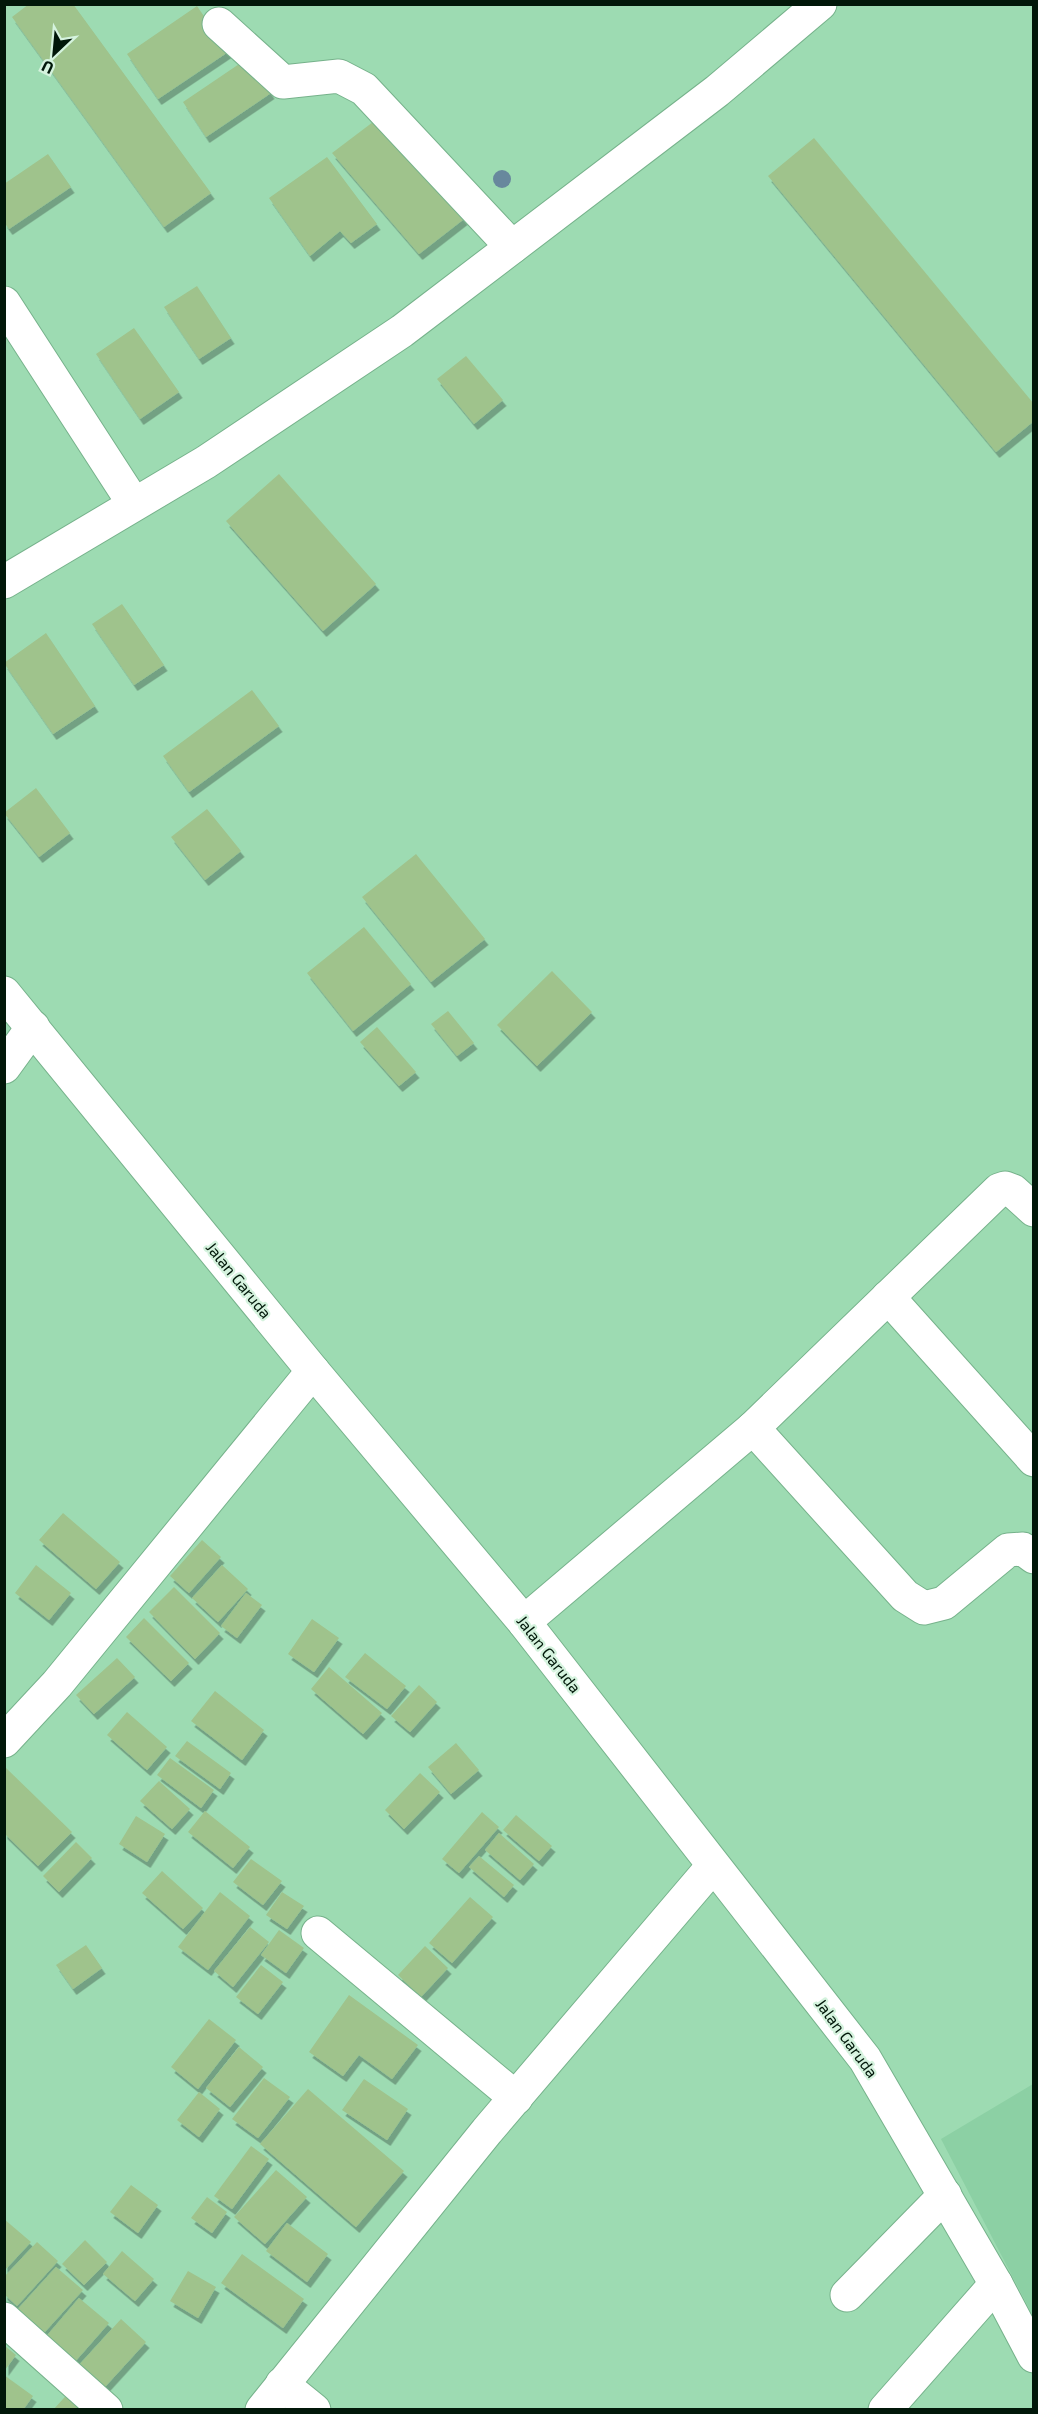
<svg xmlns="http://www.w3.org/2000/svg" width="1038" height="2414" font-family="'Exo 2',sans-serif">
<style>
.built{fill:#8cd0a4}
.building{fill:#9fc38c;filter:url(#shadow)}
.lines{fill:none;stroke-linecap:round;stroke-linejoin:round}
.minor-casing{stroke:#76b28b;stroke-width:35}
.tertiary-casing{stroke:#76b28b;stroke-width:35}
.trunk-casing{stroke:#76b28b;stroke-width:35}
.minor{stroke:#fff;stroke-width:33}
.tertiary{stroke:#fff;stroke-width:33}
.trunk{stroke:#fff;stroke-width:33}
.tree{fill:#68889d}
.labels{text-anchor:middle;stroke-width:4.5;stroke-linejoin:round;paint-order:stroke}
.street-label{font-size:16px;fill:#011709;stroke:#d5f3de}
</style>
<defs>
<filter id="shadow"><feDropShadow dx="3.5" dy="6" stdDeviation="0" flood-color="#0004"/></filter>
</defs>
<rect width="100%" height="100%" fill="#9ddbb2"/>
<polygon class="built" points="1033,2084 1033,2316 941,2139"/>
<g class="building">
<polygon points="29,4 73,4 211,193 164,227 12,17"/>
<polygon points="197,6 228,52 158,99 127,54"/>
<polygon points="248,58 271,93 206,137 183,102"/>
<polygon points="377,119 464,219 419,254 332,153"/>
<polygon points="814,138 1034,404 1034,421 996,452 768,176"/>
<polygon points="48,154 71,187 9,229 4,222 4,184"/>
<polygon points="327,157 377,224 351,243 340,231 310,256 269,198"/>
<polygon points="197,286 231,338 199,359 164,307"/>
<polygon points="134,328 179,392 140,419 96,354"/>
<polygon points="466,356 503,400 474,424 437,379"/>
<polygon points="279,474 376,584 323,631 226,521"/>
<polygon points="122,604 164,665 134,685 92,624"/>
<polygon points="46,633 95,706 53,734 4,663"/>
<polygon points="252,690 279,726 189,792 163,756"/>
<polygon points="36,788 70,833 39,857 4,813"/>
<polygon points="207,809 241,851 205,880 171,837"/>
<polygon points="416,854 485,939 431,982 362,897"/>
<polygon points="364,927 411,984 353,1031 307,973"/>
<polygon points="552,971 592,1012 537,1066 497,1025"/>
<polygon points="448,1011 474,1043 457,1056 431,1024"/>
<polygon points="377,1027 416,1072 399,1086 360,1042"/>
<polygon points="63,1513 120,1562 96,1589 39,1540"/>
<polygon points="202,1540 221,1557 189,1593 170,1576"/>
<polygon points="36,1565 71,1593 49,1620 15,1593"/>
<polygon points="222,1565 248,1589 218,1622 192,1598"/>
<polygon points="174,1587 220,1633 195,1659 149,1612"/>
<polygon points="246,1593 262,1605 237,1638 221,1626"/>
<polygon points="144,1618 189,1663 171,1681 126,1637"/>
<polygon points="312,1619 339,1638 314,1672 288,1654"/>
<polygon points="365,1653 406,1686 387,1709 345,1677"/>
<polygon points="117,1658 135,1677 94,1714 76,1695"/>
<polygon points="329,1667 382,1713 363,1734 311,1689"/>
<polygon points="419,1685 437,1702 410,1732 391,1716"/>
<polygon points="215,1691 264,1730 242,1760 191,1721"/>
<polygon points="127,1712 167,1747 147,1770 107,1735"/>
<polygon points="187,1741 231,1773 220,1789 175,1756"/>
<polygon points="456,1743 479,1770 451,1794 428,1767"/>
<polygon points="170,1758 214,1790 201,1808 157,1775"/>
<polygon points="4,1766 72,1832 38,1866 4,1833"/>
<polygon points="420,1773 440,1792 404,1829 385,1810"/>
<polygon points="159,1781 190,1809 172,1829 140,1801"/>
<polygon points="205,1811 250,1847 233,1868 188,1832"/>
<polygon points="482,1812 499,1827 459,1873 442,1859"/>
<polygon points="516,1815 552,1846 539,1861 503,1830"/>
<polygon points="136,1816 165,1834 147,1862 119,1844"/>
<polygon points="499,1833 534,1864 520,1880 485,1850"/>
<polygon points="76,1842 92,1858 59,1892 43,1876"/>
<polygon points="479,1856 514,1885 504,1897 469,1867"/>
<polygon points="251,1859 282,1881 263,1905 233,1882"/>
<polygon points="162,1871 203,1908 183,1929 142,1893"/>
<polygon points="220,1892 250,1916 208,1970 178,1947"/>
<polygon points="282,1892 304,1906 287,1929 266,1915"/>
<polygon points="470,1897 493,1917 452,1963 429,1943"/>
<polygon points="250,1927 269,1942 233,1987 214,1971"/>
<polygon points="279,1930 304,1948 286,1973 261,1955"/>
<polygon points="86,1945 102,1968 73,1989 56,1965"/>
<polygon points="425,1946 448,1968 421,1997 398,1975"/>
<polygon points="261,1965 283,1982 258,2014 236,1997"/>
<polygon points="349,1995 418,2045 392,2079 359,2055 343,2076 309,2052"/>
<polygon points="209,2019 236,2040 198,2089 171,2067"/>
<polygon points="239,2047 263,2067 230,2107 206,2088"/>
<polygon points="264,2078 290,2097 258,2138 232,2119"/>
<polygon points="364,2079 408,2109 387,2140 342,2110"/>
<polygon points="308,2089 404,2171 356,2227 260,2144"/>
<polygon points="199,2092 220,2109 199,2137 177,2120"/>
<polygon points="251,2146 269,2159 232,2209 214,2196"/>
<polygon points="276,2170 307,2197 265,2244 234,2217"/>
<polygon points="131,2185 158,2205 138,2233 110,2212"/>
<polygon points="207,2197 227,2212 212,2233 191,2218"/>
<polygon points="4,2219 31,2242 4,2271"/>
<polygon points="287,2223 328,2254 307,2282 266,2251"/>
<polygon points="85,2240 107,2262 84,2285 62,2264"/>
<polygon points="37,2242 58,2261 17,2306 4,2294 4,2277"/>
<polygon points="122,2251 154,2279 135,2301 103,2274"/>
<polygon points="242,2254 304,2299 283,2328 221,2283"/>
<polygon points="56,2267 83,2290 43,2334 16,2311"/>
<polygon points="188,2271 216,2287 198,2318 170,2301"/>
<polygon points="79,2298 109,2323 73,2364 44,2339"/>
<polygon points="121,2319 146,2342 104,2388 79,2365"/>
<polygon points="5,2346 16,2355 5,2370"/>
<polygon points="4,2375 33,2396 23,2410 4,2410"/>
<polygon points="73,2388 96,2410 53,2410"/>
</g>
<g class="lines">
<defs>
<g id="minor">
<polyline points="219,24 283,82 339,76 364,89 512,247"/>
<polyline points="4,303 134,504"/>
<polyline points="4,1067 33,1027"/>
<polyline points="888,1297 1034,1460"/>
<polyline points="753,1428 905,1596 924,1608 944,1603 1008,1550 1023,1549 1034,1557"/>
<polyline points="524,1622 753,1428 999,1190 1005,1188 1013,1191 1034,1210"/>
<polyline points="4,1741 57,1684 313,1371"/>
<polyline points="318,1933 516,2098"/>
<polyline points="847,2295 945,2195"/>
<polyline points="4,2319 106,2410"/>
<polyline points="282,2384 314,2410"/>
<polyline points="262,2410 487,2131 713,1866"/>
<polyline points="885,2410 996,2284"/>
</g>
<polyline id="tertiary" points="4,993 313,1371 524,1622 865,2059 996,2284 1034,2356"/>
<polyline id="trunk" points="4,582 206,462 402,331 717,91 820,4"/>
</defs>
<use href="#minor" class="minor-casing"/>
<use href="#tertiary" class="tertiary-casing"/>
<use href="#trunk" class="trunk-casing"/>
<use href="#minor" class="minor"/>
<use href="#tertiary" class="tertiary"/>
<use href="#trunk" class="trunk"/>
</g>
<circle class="tree" cx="502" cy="179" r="9"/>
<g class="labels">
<g class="street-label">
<text transform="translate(239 1280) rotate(51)" y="6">Jalan Garuda</text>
<text transform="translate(549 1654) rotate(52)" y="6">Jalan Garuda</text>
<text transform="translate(847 2038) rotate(54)" y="6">Jalan Garuda</text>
</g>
</g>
<rect width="1038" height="2414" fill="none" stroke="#011709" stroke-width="12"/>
<g transform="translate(54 54) rotate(206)" stroke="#d5f3de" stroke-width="4.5" paint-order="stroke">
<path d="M0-4.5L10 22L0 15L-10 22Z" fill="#011709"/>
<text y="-9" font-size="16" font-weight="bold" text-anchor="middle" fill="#011709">U</text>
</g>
</svg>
